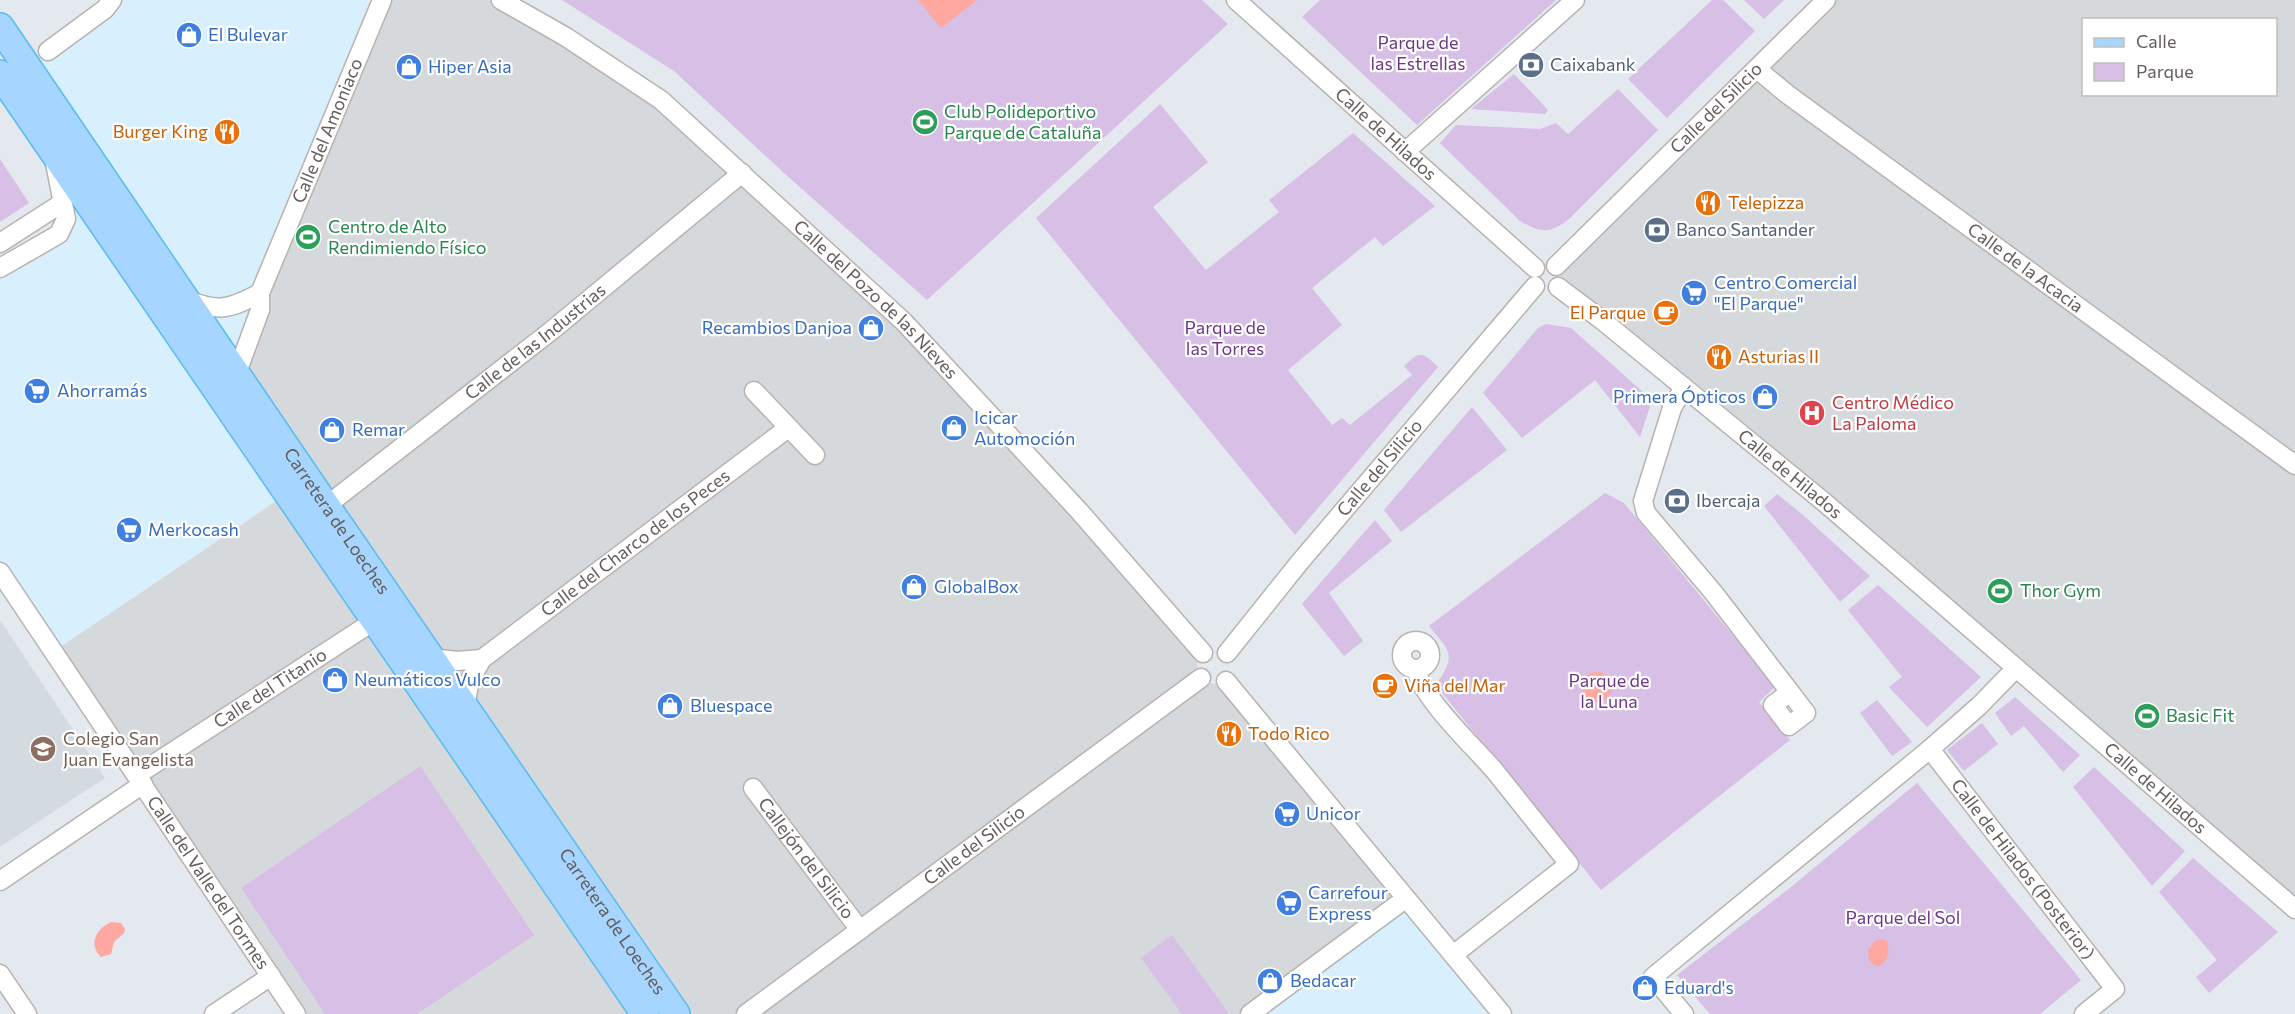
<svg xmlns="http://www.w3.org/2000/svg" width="2295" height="1014" font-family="Commissioner,sans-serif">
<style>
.commercial{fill:#d8effe}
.industrial{fill:#d5d9dc;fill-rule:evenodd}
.education{fill:#d4dbe0}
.green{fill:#d7bfe6}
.water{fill:#ffa8a1}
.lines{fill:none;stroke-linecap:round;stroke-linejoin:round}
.street-casing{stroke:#b8b2b0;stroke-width:21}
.primary-casing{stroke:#58bbf1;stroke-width:30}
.street{stroke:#fff;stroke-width:18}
.primary{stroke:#a6d5ff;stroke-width:27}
.labels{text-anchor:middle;stroke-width:4.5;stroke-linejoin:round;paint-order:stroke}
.shop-label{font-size:18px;fill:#366cbe;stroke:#fff;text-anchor:start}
.park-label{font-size:18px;fill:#6e3688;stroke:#fff}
.service-label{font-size:18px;fill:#4e5e75;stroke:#fff;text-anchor:start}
.street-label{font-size:18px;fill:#645d5b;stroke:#fff}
.leisure-label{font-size:18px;fill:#27864d;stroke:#fff;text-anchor:start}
.food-label{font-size:18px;fill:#c56008;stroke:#fff;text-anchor:start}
.health-label{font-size:18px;fill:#be3a42;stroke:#fff;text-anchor:start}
.education-label{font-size:18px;fill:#785e54;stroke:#fff;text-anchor:start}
</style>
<rect width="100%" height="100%" fill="#e3e9ee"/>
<g class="commercial">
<polygon points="112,0 382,0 236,375 27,65 48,51"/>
<polygon points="62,187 288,493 53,652 0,572 0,268 59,235"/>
<polygon points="1405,899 1502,1014 1250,1014"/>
</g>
<g class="industrial">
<polygon points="382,0 501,0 622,73 904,322 1203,653 1197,662 1198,672 1201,678 1208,683 1217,684 1226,681 1405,899 1250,1014 676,1014 236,375"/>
<path d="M1826 0H2295V909L1561 280V273ZM2084 20H2276V94H2084Z"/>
<polygon points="288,493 645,1014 296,1014 53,652"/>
</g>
<polygon class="education" points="0,620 105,778 0,847"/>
<g class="green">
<polygon points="562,0 1202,0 1228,24 927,300 784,173 674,71"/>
<polygon points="1320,0 1556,0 1417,125 1302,17"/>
<polygon points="1712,0 1723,0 1755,31 1667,118 1628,79"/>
<polygon points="1744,0 1784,0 1764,19"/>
<polygon points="1514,74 1548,110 1545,114 1471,109"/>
<path d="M1618 89 1658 130 1569 219C1550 234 1540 233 1520 221L1440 143 1456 125 1540 129 1556 123 1568 134Z"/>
<path d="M1160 104 1208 162 1153 207 1206 270 1279 212 1269 200 1353 133 1435 206 1383 246 1375 237 1312 288 1342 325 1288 370 1332 425 1342 418 1350 425 1412 375 1404 366C1421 350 1422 352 1438 367L1295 535 1036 218Z"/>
<polygon points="0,159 29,203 0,222"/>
<polygon points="1546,324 1571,328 1652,400 1640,437 1595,380 1522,438 1483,393 1538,328"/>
<polygon points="1472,407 1507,450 1401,532 1384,510"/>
<path d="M1605 493 1624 503 1775 687 1759 702 1790 740 1601 890 1439 689 1438 682C1457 653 1449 651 1429 626Z"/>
<polygon points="1777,494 1803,515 1870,576 1840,602 1764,506"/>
<polygon points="1375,520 1392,541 1329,593 1363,641 1344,656 1302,604"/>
<polygon points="1878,585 1981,677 1927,727 1889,687 1902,677 1848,610"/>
<polygon points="2015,697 2080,755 2063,772 2024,726 2011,736 1995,713"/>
<polygon points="1877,700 1912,742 1892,756 1860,713"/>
<polygon points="1982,723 1998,744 1964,771 1947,750"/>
<polygon points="420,766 534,935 417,1014 325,1014 241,888"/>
<polygon points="2094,767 2185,851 2152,886 2073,787"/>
<polygon points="1917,783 2081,980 2040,1014 1710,1014 1677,975 1791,887"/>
<polygon points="2193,858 2278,932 2209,993 2196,977 2217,960 2159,892"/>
<polygon points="1172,935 1228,1012 1225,1014 1182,1014 1141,958"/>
</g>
<g class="water">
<polygon points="918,0 977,0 941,28"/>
<circle cx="1597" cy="687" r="15"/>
<path d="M111 922 121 923 125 929 124 933 114 942 111 954 101 957C88 944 96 929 111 922Z"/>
<path d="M1881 939 1886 940C1891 949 1888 960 1880 966H1875L1869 961 1868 950 1875 941Z"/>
</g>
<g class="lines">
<defs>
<g id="street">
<path id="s1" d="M501 0 566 37 661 100 904 322 1080 512 1203 653"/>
<path id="s2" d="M1236 0 1535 268"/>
<polyline points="48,51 105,9 112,0"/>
<path id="s3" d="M1757 69 1787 94 2295 465"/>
<polyline points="1405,152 1575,0"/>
<polyline points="0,243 62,203"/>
<path id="s4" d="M1556 266 1826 0"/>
<polyline points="0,268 59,234 66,219 55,163"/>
<path id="s5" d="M1558 287 1603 321 1824 502 2295 909"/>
<path d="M186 299C218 313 230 309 260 293"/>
<path id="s6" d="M236 375 260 310V293L382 0"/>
<polyline points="1684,387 1672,408 1643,501 1646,513 1713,592 1790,692"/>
<polyline points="754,391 815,455"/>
<path id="s7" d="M326 506 551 331 742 173"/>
<path id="s8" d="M0 572 296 1014"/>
<circle cx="1416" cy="655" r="14"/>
<path id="s9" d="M1227 653 1299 563 1535 286"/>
<polyline points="431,658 457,661 482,659"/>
<path d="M1416 669C1421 697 1474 747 1494 770 1519 801 1544 833 1569 864L1453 955"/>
<polyline points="1226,681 1502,1014"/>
<polygon points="1790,692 1806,713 1789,726 1773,705"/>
<path id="s10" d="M465 706 470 680 482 659 788 428"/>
<path id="s11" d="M1930 749 2115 989 2084 1014"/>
<path id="s12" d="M137 775 374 621"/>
<path id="s13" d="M753 788 860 930"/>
<polyline points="0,881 143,784"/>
<polyline points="0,974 27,1014"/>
<polyline points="214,1014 271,976"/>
<path id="s14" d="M746 1014 1201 678"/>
<polyline points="1250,1014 1405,899"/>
<polyline points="1684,1014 1653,977 1930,749 1979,706 2016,668"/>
</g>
<g id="primary">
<path id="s15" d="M0 27 326 506 676 1014"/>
<polyline points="0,74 645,1014"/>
</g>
</defs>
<use href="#street" class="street-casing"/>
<use href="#primary" class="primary-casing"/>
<use href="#street" class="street"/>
<use href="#primary" class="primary"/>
</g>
<defs>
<symbol id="shop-disc" viewBox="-11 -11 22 22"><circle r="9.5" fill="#3f7fe0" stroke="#fff"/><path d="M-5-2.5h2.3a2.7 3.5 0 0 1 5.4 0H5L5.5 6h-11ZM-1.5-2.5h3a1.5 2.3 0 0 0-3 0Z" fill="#fff"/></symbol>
<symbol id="bank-disc" viewBox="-11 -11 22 22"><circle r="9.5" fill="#5c6f8a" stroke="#fff"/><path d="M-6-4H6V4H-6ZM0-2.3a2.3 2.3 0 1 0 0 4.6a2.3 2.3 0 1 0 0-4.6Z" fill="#fff"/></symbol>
<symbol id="stadium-disc" viewBox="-11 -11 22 22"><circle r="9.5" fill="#2e9e5b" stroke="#fff"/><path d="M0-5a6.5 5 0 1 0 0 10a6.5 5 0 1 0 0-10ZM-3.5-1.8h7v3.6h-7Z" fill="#fff"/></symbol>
<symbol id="restaurant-disc" viewBox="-11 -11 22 22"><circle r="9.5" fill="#e8710a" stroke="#fff"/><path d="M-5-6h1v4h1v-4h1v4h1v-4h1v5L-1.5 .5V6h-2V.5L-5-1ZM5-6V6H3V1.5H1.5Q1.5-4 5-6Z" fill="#fff"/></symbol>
<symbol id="supermarket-disc" viewBox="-11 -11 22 22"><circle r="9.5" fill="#3f7fe0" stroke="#fff"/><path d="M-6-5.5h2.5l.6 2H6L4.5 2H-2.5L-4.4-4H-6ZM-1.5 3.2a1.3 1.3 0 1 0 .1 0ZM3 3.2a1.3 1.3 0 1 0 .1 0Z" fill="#fff"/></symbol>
<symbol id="cafe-disc" viewBox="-11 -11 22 22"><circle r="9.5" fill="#e8710a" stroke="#fff"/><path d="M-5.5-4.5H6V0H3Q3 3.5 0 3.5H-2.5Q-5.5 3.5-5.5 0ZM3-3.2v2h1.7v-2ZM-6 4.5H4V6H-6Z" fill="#fff"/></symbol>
<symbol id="hospital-disc" viewBox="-11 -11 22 22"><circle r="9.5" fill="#e0444e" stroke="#fff"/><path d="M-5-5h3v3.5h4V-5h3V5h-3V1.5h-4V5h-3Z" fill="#fff"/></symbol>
<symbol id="school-disc" viewBox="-11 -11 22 22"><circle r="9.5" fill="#8d6e63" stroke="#fff"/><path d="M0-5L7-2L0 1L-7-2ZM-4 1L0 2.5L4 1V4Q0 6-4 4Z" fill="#fff"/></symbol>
</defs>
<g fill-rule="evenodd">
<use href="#shop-disc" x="174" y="20" width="30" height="30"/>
<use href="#bank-disc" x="1516" y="50" width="30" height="30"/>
<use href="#shop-disc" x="394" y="52" width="30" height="30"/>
<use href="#stadium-disc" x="910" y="107" width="30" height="30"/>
<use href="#restaurant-disc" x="212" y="117" width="30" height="30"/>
<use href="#restaurant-disc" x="1693" y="188" width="30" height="30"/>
<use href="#bank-disc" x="1642" y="215" width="30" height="30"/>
<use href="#stadium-disc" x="293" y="222" width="30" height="30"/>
<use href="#supermarket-disc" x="1679" y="278" width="30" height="30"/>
<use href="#cafe-disc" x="1651" y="298" width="30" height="30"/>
<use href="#shop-disc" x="856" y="313" width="30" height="30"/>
<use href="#restaurant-disc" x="1704" y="342" width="30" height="30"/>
<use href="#supermarket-disc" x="22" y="376" width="30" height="30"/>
<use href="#shop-disc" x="1750" y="382" width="30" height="30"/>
<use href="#hospital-disc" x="1797" y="398" width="30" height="30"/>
<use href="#shop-disc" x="939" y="413" width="30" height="30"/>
<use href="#shop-disc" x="317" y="415" width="30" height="30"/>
<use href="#bank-disc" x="1662" y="486" width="30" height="30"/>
<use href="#supermarket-disc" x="114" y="515" width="30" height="30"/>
<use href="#shop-disc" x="899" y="572" width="30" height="30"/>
<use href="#stadium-disc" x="1985" y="576" width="30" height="30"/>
<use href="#shop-disc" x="320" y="665" width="30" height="30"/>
<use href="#cafe-disc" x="1370" y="671" width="30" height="30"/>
<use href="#shop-disc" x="655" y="691" width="30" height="30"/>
<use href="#stadium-disc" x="2132" y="701" width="30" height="30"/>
<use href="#restaurant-disc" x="1214" y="719" width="30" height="30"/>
<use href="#school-disc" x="28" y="734" width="30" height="30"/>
<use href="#supermarket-disc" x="1272" y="799" width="30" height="30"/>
<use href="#supermarket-disc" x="1274" y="888" width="30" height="30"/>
<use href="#shop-disc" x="1255" y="966" width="30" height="30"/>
<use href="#shop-disc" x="1630" y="973" width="30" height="30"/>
</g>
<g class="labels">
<g class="shop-label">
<text x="208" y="41">El Bulevar</text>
<text x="428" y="73">Hiper Asia</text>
<text x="1714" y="289">Centro Comercial<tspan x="1714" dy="21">"El Parque"</tspan></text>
<text x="852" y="334" text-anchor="end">Recambios Danjoa</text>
<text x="57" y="397">Ahorramás</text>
<text x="1746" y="403" text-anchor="end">Primera Ópticos</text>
<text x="974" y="424">Icicar<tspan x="974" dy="21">Automoción</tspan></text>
<text x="352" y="436">Remar</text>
<text x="148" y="536">Merkocash</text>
<text x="934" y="593">GlobalBox</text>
<text x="354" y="686">Neumáticos Vulco</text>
<text x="690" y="712">Bluespace</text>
<text x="1306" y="820">Unicor</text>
<text x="1308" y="899">Carrefour<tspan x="1308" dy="21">Express</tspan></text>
<text x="1290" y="987">Bedacar</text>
<text x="1664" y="994">Eduard's</text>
</g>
<g class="park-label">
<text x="1418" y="49">Parque de<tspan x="1418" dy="21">las Estrellas</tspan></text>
<text x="1225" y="334">Parque de<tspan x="1225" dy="21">las Torres</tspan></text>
<text x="1609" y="687">Parque de<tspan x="1609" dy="21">la Luna</tspan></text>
<text x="1903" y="924">Parque del Sol</text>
</g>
<g class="service-label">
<text x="1550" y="71">Caixabank</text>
<text x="1676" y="236">Banco Santander</text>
<text x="1696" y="507">Ibercaja</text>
</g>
<g class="street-label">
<text dy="6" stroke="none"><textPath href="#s4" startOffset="225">Calle del Silicio</textPath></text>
<text dy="6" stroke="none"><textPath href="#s6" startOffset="262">Calle del Amoniaco</textPath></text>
<text dy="6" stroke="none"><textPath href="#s2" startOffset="201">Calle de Hilados</textPath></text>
<text dy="6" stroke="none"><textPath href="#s3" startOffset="334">Calle de la Acacia</textPath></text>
<text dy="6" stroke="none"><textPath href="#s1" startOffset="482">Calle del Pozo de las Nieves</textPath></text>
<text dy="6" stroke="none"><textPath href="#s7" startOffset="266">Calle de las Industrias</textPath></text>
<text dy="6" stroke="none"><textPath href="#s9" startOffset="240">Calle del Silicio</textPath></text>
<text dy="6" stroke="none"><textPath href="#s5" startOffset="298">Calle de Hilados</textPath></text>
<text dy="6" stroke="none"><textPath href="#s15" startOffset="598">Carretera de Loeches</textPath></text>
<text dy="6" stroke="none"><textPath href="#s10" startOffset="243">Calle del Charco de los Peces</textPath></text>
<text dy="6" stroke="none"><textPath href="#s12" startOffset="159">Calle del Titanio</textPath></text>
<text dy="6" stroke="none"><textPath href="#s5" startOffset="780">Calle de Hilados</textPath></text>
<text dy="6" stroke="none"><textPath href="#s14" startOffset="284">Calle del Silicio</textPath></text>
<text dy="6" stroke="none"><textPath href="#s13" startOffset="88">Callejón del Silicio</textPath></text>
<text dy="6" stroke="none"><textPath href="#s11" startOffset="152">Calle de Hilados (Posterior)</textPath></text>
<text dy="6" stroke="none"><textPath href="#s8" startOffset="374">Calle del Valle del Tormes</textPath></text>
<text dy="6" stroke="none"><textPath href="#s15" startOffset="1084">Carretera de Loeches</textPath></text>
</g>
<g class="leisure-label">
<text x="944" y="118">Club Polideportivo<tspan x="944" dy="21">Parque de Cataluña</tspan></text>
<text x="328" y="233">Centro de Alto<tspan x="328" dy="21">Rendimiendo Físico</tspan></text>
<text x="2020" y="597">Thor Gym</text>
<text x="2166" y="722">Basic Fit</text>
</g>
<g class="food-label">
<text x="208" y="138" text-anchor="end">Burger King</text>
<text x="1728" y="209">Telepizza</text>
<text x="1646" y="319" text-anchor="end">El Parque</text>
<text x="1738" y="363">Asturias II</text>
<text x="1404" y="692">Viña del Mar</text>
<text x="1248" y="740">Todo Rico</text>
</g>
<g class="health-label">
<text x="1832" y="409">Centro Médico<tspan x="1832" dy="21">La Paloma</tspan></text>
</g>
<g class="education-label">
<text x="63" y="745">Colegio San<tspan x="63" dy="21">Juan Evangelista</tspan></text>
</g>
</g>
<rect x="2082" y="18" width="195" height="78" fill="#ffffff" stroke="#c1bebd" stroke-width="1.5"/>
<rect x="2094" y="38" width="30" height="9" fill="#a6d5ff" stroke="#c1bebd" stroke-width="1.5"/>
<text x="2136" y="48" font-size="18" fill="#645d5b">Calle</text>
<rect x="2094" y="63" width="30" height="18" fill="#d7bfe6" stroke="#c1bebd" stroke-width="1.5"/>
<text x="2136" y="78" font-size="18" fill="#645d5b">Parque</text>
</svg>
